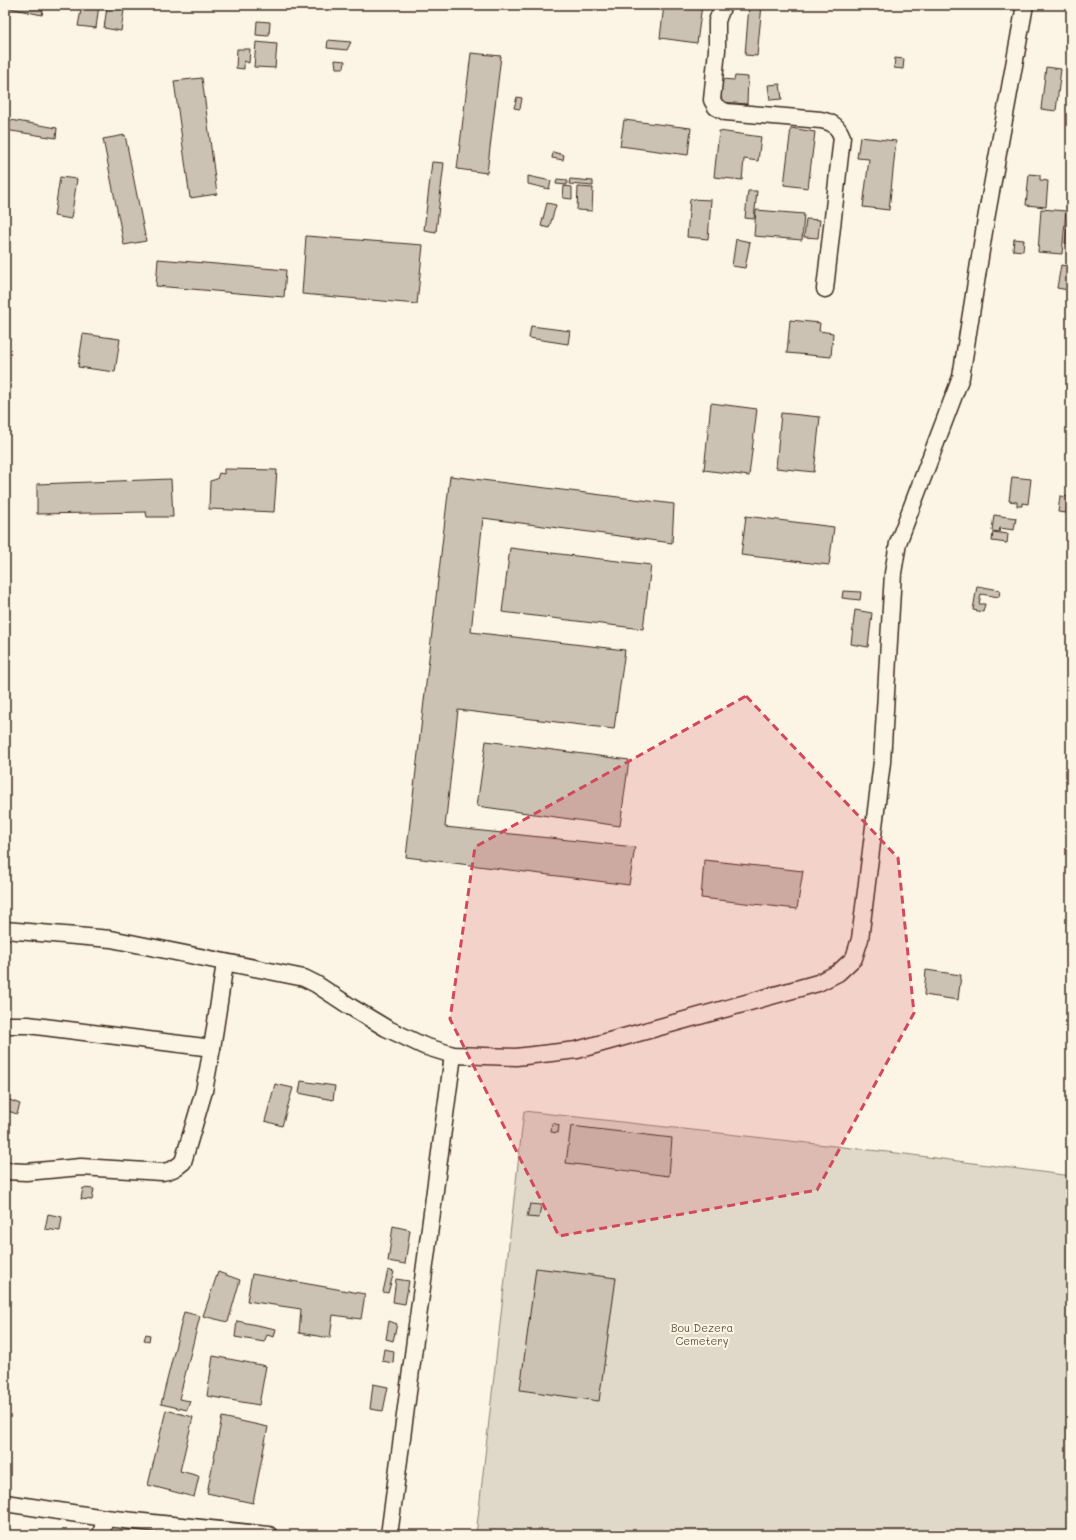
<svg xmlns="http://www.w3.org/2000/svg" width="1076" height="1540" font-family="Mali,sans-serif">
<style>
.green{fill:#e0d8c8;stroke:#8e8173}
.building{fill:#ccc2b3;stroke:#3b2a1e}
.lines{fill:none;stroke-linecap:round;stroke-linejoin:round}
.minor-casing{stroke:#3b2a1e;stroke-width:19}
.minor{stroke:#fcf5e5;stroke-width:16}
.marked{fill:#d1495b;fill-opacity:0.2;stroke:#d1495b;stroke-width:3;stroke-dasharray:8 5;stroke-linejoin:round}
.labels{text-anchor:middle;stroke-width:4;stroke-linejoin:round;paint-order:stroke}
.park-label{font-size:11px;fill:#645648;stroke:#fcf5e5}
</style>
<rect width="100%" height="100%" fill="#fcf5e5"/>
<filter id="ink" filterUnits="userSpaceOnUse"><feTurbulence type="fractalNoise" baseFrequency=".025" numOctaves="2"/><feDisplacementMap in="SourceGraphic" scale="8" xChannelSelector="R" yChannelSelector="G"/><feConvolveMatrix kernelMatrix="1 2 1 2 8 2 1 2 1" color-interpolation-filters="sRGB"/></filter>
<g filter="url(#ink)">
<polygon class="green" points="524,1111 905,1154 1071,1176 1071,1535 476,1535"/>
<g class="building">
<polygon points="5,5 44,5 42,15 5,7"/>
<polygon points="82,5 99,5 96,28 78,26"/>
<polygon points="664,5 702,5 697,43 660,38"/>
<polygon points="749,5 762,5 757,56 745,55"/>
<polygon points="107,7 124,10 121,31 104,28"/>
<polygon points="257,21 270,22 269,36 256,35"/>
<polygon points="328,40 351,42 347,50 327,48"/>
<polygon points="256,42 277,44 275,68 254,67"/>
<polygon points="237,49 250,49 249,63 244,61 244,69 236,68"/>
<polygon points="471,53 501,56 487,173 457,169"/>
<polygon points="895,58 904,59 903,69 894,68"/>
<polygon points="335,60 345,61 344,68 336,68"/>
<polygon points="1046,67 1061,69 1056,111 1041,109"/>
<polygon points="735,76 748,77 747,104 721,102 722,79 734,80"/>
<polygon points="202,78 217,194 190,198 174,81"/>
<polygon points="780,84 782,99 770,100 768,85"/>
<polygon points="517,97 522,98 520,109 514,108"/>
<polygon points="5,119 57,128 56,138 5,130"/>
<polygon points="624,120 691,128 688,155 620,146"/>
<polygon points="791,128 815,132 808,188 784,185"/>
<polygon points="719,131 761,137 758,161 744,159 742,180 714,177"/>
<polygon points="125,135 146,241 124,245 103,139"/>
<polygon points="860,137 896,141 889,210 863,207 869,159 857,158"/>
<polygon points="553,152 564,155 563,160 552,158"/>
<polygon points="432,162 444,163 436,232 424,230"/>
<polygon points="1029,174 1040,175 1040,180 1048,181 1046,207 1026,205"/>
<polygon points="528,176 551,181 549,189 528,184"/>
<polygon points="60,177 77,179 71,219 54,216"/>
<polygon points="557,179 567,180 567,185 556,184"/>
<polygon points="570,179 593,181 593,186 569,184"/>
<polygon points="564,186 572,187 572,199 563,198"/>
<polygon points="578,187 593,188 592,211 577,210"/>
<polygon points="748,191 757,191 754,219 745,218"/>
<polygon points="690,199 711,200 708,239 687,237"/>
<polygon points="547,203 556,205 549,228 541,226"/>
<polygon points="1041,209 1066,211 1062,254 1038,252"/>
<polygon points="756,210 804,214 802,240 754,236"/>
<polygon points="806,219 820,220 818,238 804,237"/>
<polygon points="1067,228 1071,228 1071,244 1065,243"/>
<polygon points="306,236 423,245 417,304 302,294"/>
<polygon points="736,239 750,242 745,268 732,266"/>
<polygon points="1014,239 1024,240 1023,251 1013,250"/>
<polygon points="158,259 286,270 284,297 156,286"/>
<polygon points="1061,265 1071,267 1068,290 1057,288"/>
<polygon points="790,320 820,323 819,331 833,333 831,357 787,353"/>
<polygon points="531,326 570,331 568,344 529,338"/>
<polygon points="83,334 120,339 115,372 78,367"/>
<polygon points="711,403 757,409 749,476 704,470"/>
<polygon points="781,413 820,417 814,472 776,468"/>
<polygon points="224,469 277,470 274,512 209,509 210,481 217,479 219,473 224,474"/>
<polygon points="450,476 674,504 672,543 483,518 471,632 625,650 614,729 458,710 445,827 635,847 629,885 406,857"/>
<polygon points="1012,477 1031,479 1028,504 1022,503 1022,506 1017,506 1017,502 1009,501"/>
<polygon points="171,479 173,517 147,517 146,512 37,514 37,484"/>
<polygon points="1060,496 1069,497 1066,513 1058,512"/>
<polygon points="994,515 1016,518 1014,530 1000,528 999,532 992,531"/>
<polygon points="746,516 834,527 829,565 741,555"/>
<polygon points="993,532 1008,534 1007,543 992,541"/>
<polygon points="510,548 651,565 643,629 502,612"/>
<polygon points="977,586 1000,590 999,597 981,594 979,604 985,604 983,612 973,610"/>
<polygon points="843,591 861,592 860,600 842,598"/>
<polygon points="855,610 872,613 868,647 851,644"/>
<polygon points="486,741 629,760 620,826 477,806"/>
<polygon points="704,860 803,871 797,909 701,898"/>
<polygon points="926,970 961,975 958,1000 924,995"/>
<polygon points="301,1081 335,1086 333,1100 299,1093"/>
<polygon points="275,1084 293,1088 282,1126 265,1121"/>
<polygon points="7,1099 20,1104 17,1114 5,1110"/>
<polygon points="552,1123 559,1125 558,1133 551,1132"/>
<polygon points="571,1126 672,1138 669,1176 566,1163"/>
<polygon points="83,1188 94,1189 92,1200 81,1199"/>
<polygon points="530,1204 541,1205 539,1218 527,1217"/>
<polygon points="48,1214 62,1217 60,1231 45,1229"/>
<polygon points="393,1226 410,1230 405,1264 388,1261"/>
<polygon points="536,1268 616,1278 599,1401 520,1390"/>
<polygon points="388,1270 394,1272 388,1293 383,1292"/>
<polygon points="218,1272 240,1280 228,1322 203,1316"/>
<polygon points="252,1274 365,1294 361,1319 333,1315 330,1338 299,1333 301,1309 247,1301"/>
<polygon points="396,1279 409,1281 405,1304 393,1302"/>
<polygon points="184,1312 200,1316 179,1399 190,1401 187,1410 161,1404"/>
<polygon points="237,1321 276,1329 274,1337 267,1335 264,1342 235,1337"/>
<polygon points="389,1321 397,1324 393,1341 386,1339"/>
<polygon points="146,1334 150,1335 149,1341 144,1340"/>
<polygon points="384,1349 394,1351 393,1363 382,1361"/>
<polygon points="213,1356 266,1366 259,1405 207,1396"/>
<polygon points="373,1384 388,1387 383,1411 370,1409"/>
<polygon points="166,1410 193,1417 180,1471 199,1476 194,1497 148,1485"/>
<polygon points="222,1417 268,1427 253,1503 207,1493"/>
</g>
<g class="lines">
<defs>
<g id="minor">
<path d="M723 5 717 21V50L712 100 716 107 726 112 821 120C832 122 838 126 842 137L825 289"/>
<polyline points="5,930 111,939 304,978 316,984 351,1007 386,1028 424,1046 453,1055 516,1057 577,1050 818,983 838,973 854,958 860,939 882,762 893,573 898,543 961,377 986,219 1025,5"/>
<path d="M5 1025H28L212 1048 204 1091 183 1162C176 1168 171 1171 162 1172L81 1167 26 1172 5 1171"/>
<polyline points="212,1048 225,963"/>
<polyline points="5,1503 105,1518 269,1535"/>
<polyline points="101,1535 105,1518"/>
<polyline points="389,1535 453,1055"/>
</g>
</defs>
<use href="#minor" class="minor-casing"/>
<use href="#minor" class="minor"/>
</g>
</g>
<path class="marked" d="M746 696 898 858 914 1013 817 1190 559 1236 450 1019 475 847Z"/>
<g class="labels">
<g class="park-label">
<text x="702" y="1332">Bou Dezera<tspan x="702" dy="13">Cemetery</tspan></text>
</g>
</g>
<rect width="1076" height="1540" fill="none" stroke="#fcf5e5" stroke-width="20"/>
<rect x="10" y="10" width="1056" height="1520" fill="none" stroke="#3b2a1e" stroke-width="1.5" filter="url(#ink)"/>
</svg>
